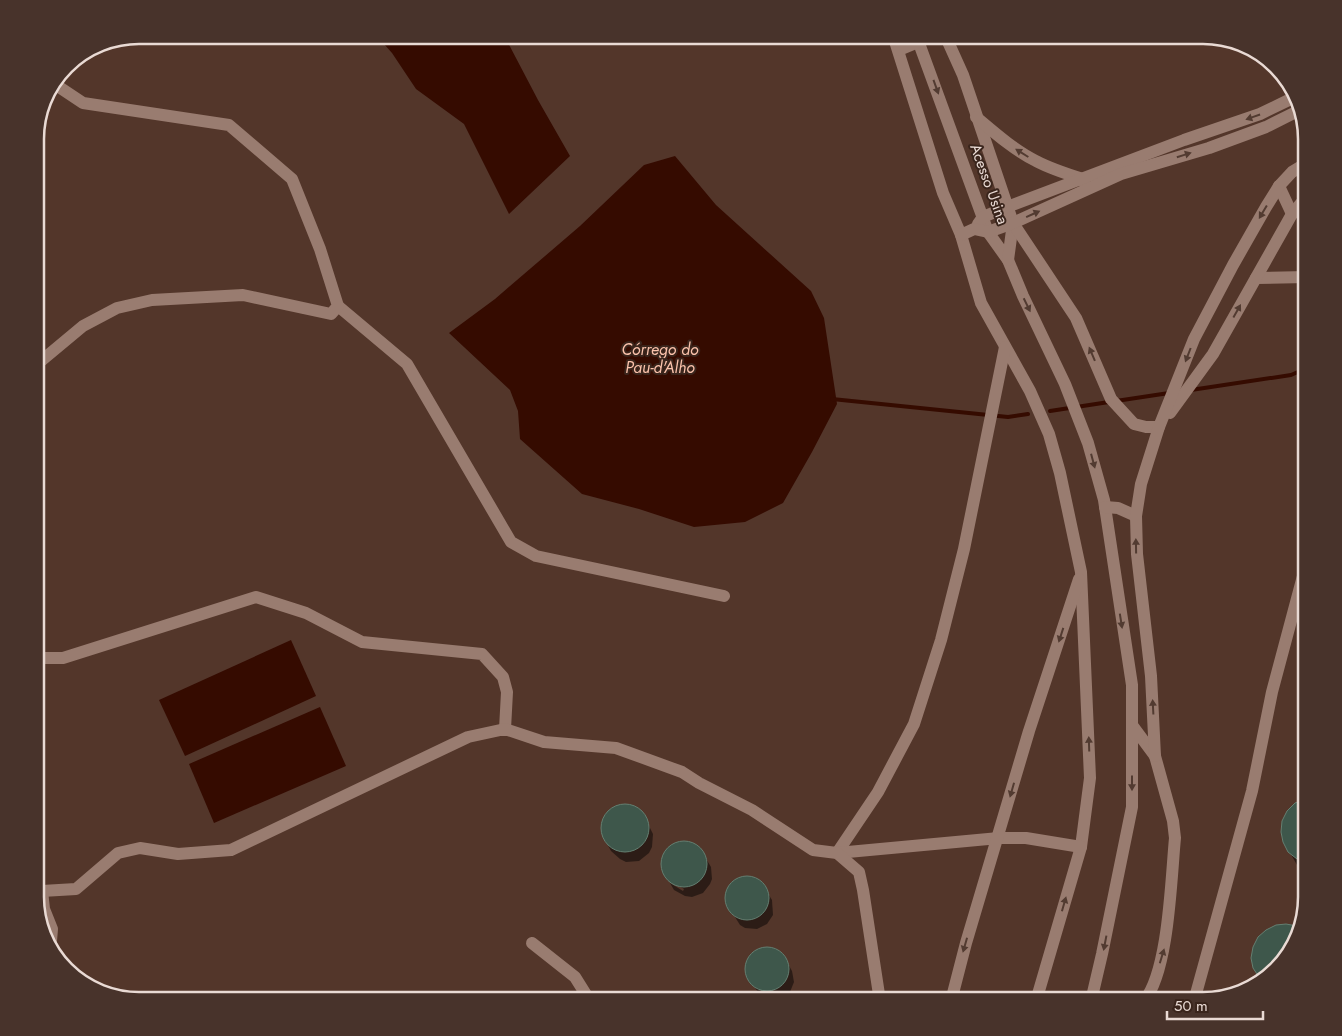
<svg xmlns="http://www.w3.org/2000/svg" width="1342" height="1036" font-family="Jost,sans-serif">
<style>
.built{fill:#53362a}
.water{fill:#350b00}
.shadow{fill:#0007}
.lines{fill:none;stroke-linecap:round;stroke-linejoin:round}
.stream{stroke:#350b00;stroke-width:4}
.building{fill:#3e574b;stroke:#647f71}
.minor{stroke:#997c70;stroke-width:12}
.oneway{fill:#523b31}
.labels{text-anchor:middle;stroke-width:4;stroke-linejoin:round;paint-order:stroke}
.street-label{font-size:15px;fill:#e9dad4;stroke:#3a251c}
.water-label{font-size:16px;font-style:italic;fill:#fbc2ab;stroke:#3a251c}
.rim{fill:none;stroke:#e9dad4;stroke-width:2.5}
</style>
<rect width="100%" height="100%" fill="#452f26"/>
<polygon class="built" points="139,35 1204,35 1267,57 1296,93 1307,138 1307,898 1285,961 1249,990 1203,1001 138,1001 75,979 46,943 35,904 35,132 46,93 70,61 99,43"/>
<g class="water">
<polygon points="376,35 504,35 538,100 570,156 509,214 464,124 416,89 392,53"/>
<polygon points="675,156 716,205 811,291 824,318 837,404 812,452 783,503 745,522 694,527 639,509 582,494 520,439 518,411 510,390 449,333 495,299 580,226 644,165"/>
<polygon points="291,640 316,696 185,756 159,700"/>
<polygon points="320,707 346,766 214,823 189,764"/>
</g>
<g class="shadow">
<polygon points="1307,800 1307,873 1297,865 1284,842"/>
<polygon points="622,805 636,808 645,818 653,834 652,847 649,853 639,861 626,862 620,859 611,851 602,834 603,821 610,810"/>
<polygon points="686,842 692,844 702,852 711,867 712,879 710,884 703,893 692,897 685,896 674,890 670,883 683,891 684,889 668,879 662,867 664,854 668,849 680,843"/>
<polygon points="745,877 752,878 762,884 772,900 773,915 767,924 757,929 745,928 740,925 727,904 727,898 730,887 734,882"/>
<polygon points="1286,925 1297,928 1285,961 1261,980 1254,968"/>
<polygon points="767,948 773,948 783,955 792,971 794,982 790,992 786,996 776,1000 770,1000 759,994 746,973 746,967 751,955 755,951"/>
</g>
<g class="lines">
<g class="stream">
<polyline points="1191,390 1291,375 1307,368"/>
<polyline points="832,399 1008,417 1028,414"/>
<polyline points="1116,401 1169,393"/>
<polyline points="1050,411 1109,402"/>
</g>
</g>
<g class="building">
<polygon points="1305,799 1307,799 1307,863 1297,859 1288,852 1283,842 1281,832 1282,821 1287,811 1295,803"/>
<circle cx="625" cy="828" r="24"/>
<circle cx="684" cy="864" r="23"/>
<circle cx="747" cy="898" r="22"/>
<polygon points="1286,924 1297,926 1285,961 1261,980 1253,968 1251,958 1253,947 1258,937 1266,930 1276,925"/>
<circle cx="767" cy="969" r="22"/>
</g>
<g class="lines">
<g class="minor">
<polyline points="893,35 943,193 961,235 981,303 1030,391 1049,434 1060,473 1081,572 1090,778 1081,847 1036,1001"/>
<polyline points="916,35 988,232 1008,260 1023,296 1065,384 1088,443 1104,500 1132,685 1132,807 1102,954 1091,1001"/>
<polyline points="945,35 963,75 1013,223 1008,260"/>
<polyline points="899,50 935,35"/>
<path d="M976 117C995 133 1014 150 1036 161 1051 169 1067 174 1083 179L1084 182"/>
<polyline points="1279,186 1292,214"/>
<polyline points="1013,223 1076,318 1111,399 1134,424 1146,427 1159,427"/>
<polyline points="978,224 983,217 1007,207 1184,140 1260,114 1297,96"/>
<polyline points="961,235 974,229 988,232 1013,223 1121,174 1209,148 1266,127 1300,110"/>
<polyline points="1256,278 1307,277"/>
<polyline points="338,306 407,364 511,542 536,556 724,596"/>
<polyline points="35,366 83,326 117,308 152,300 243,295 331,314 338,306 320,249 292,179 229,125 83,103 53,83"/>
<polyline points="1170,413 1213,354 1292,214 1307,196"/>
<polyline points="1105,507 1118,508 1136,516"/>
<polyline points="35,654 44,658 63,658 256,597 306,613 362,642 482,654 503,677 507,692 505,729"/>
<path d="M1132 725 1155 756 1173 821 1175 838C1171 878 1169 971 1144 1001"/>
<polyline points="1155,756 1151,676 1137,554 1136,516 1141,484 1159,427 1194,339 1233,265 1266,207 1279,186 1292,172 1307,163"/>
<polyline points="837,853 878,792 914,724 941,640 964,549 1005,347"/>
<polyline points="837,853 999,838 1026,838 1081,847"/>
<polyline points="35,885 42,891 76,889 118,853 140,848 178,854 231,850 468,737 505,729 544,742 616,748 682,772 699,783 752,810 813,850 837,853 859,872 863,890 880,1001"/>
<polyline points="42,891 44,909 52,929 51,941 47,944"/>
<polyline points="532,943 575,977 590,1001"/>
<polyline points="951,1001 966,943 1029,731 1079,579"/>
<polyline points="1194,1001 1252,791 1272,692 1307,561"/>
</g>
</g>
<defs><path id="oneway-solid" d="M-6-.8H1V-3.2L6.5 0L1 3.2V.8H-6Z" transform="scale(1.25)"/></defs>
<g class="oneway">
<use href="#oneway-solid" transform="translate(936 87) rotate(70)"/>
<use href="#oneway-solid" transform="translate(1253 117) rotate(161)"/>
<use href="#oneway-solid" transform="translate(1022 153) rotate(-148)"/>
<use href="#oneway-solid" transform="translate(1184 155) rotate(-17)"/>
<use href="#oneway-solid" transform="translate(1263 212) rotate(121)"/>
<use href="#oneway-solid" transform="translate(1033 214) rotate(-24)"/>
<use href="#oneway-solid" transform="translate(1027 305) rotate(64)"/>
<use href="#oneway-solid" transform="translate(1237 311) rotate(-61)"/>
<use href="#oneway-solid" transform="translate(1092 354) rotate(-113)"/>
<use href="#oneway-solid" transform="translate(1188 355) rotate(111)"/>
<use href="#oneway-solid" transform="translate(1093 461) rotate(75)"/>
<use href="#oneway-solid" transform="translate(1136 546) rotate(-91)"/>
<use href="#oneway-solid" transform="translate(1121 621) rotate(81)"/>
<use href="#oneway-solid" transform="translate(1061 635) rotate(108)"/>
<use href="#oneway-solid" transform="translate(1153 707) rotate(-93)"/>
<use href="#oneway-solid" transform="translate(1089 744) rotate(-92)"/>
<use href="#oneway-solid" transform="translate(1132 783) rotate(90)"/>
<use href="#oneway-solid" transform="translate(1012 790) rotate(106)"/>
<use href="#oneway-solid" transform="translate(1064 904) rotate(-74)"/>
<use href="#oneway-solid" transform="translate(1105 943) rotate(101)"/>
<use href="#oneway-solid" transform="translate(965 945) rotate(106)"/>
<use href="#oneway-solid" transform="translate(1162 956) rotate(-73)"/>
</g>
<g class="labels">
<g class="street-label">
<text transform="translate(989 184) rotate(70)" y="5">Acesso Usina</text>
</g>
<g class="water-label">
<text x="660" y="355">Córrego do<tspan x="660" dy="18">Pau-d'Alho</tspan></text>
</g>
</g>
<path d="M0 0H1342V1036H0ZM139 44H1203A95 95 0 0 1 1298 139V897A95 95 0 0 1 1203 992H139A95 95 0 0 1 44 897V139A95 95 0 0 1 139 44Z" fill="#48332b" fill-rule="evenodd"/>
<path class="rim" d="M139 44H1203A95 95 0 0 1 1298 139V897A95 95 0 0 1 1203 992H139A95 95 0 0 1 44 897V139A95 95 0 0 1 139 44Z"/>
<path d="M1167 1011v8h96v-8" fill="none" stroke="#e9dad4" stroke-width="2.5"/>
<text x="1174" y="1011" font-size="15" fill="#e9dad4" stroke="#3a251c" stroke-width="4" paint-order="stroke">50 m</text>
</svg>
